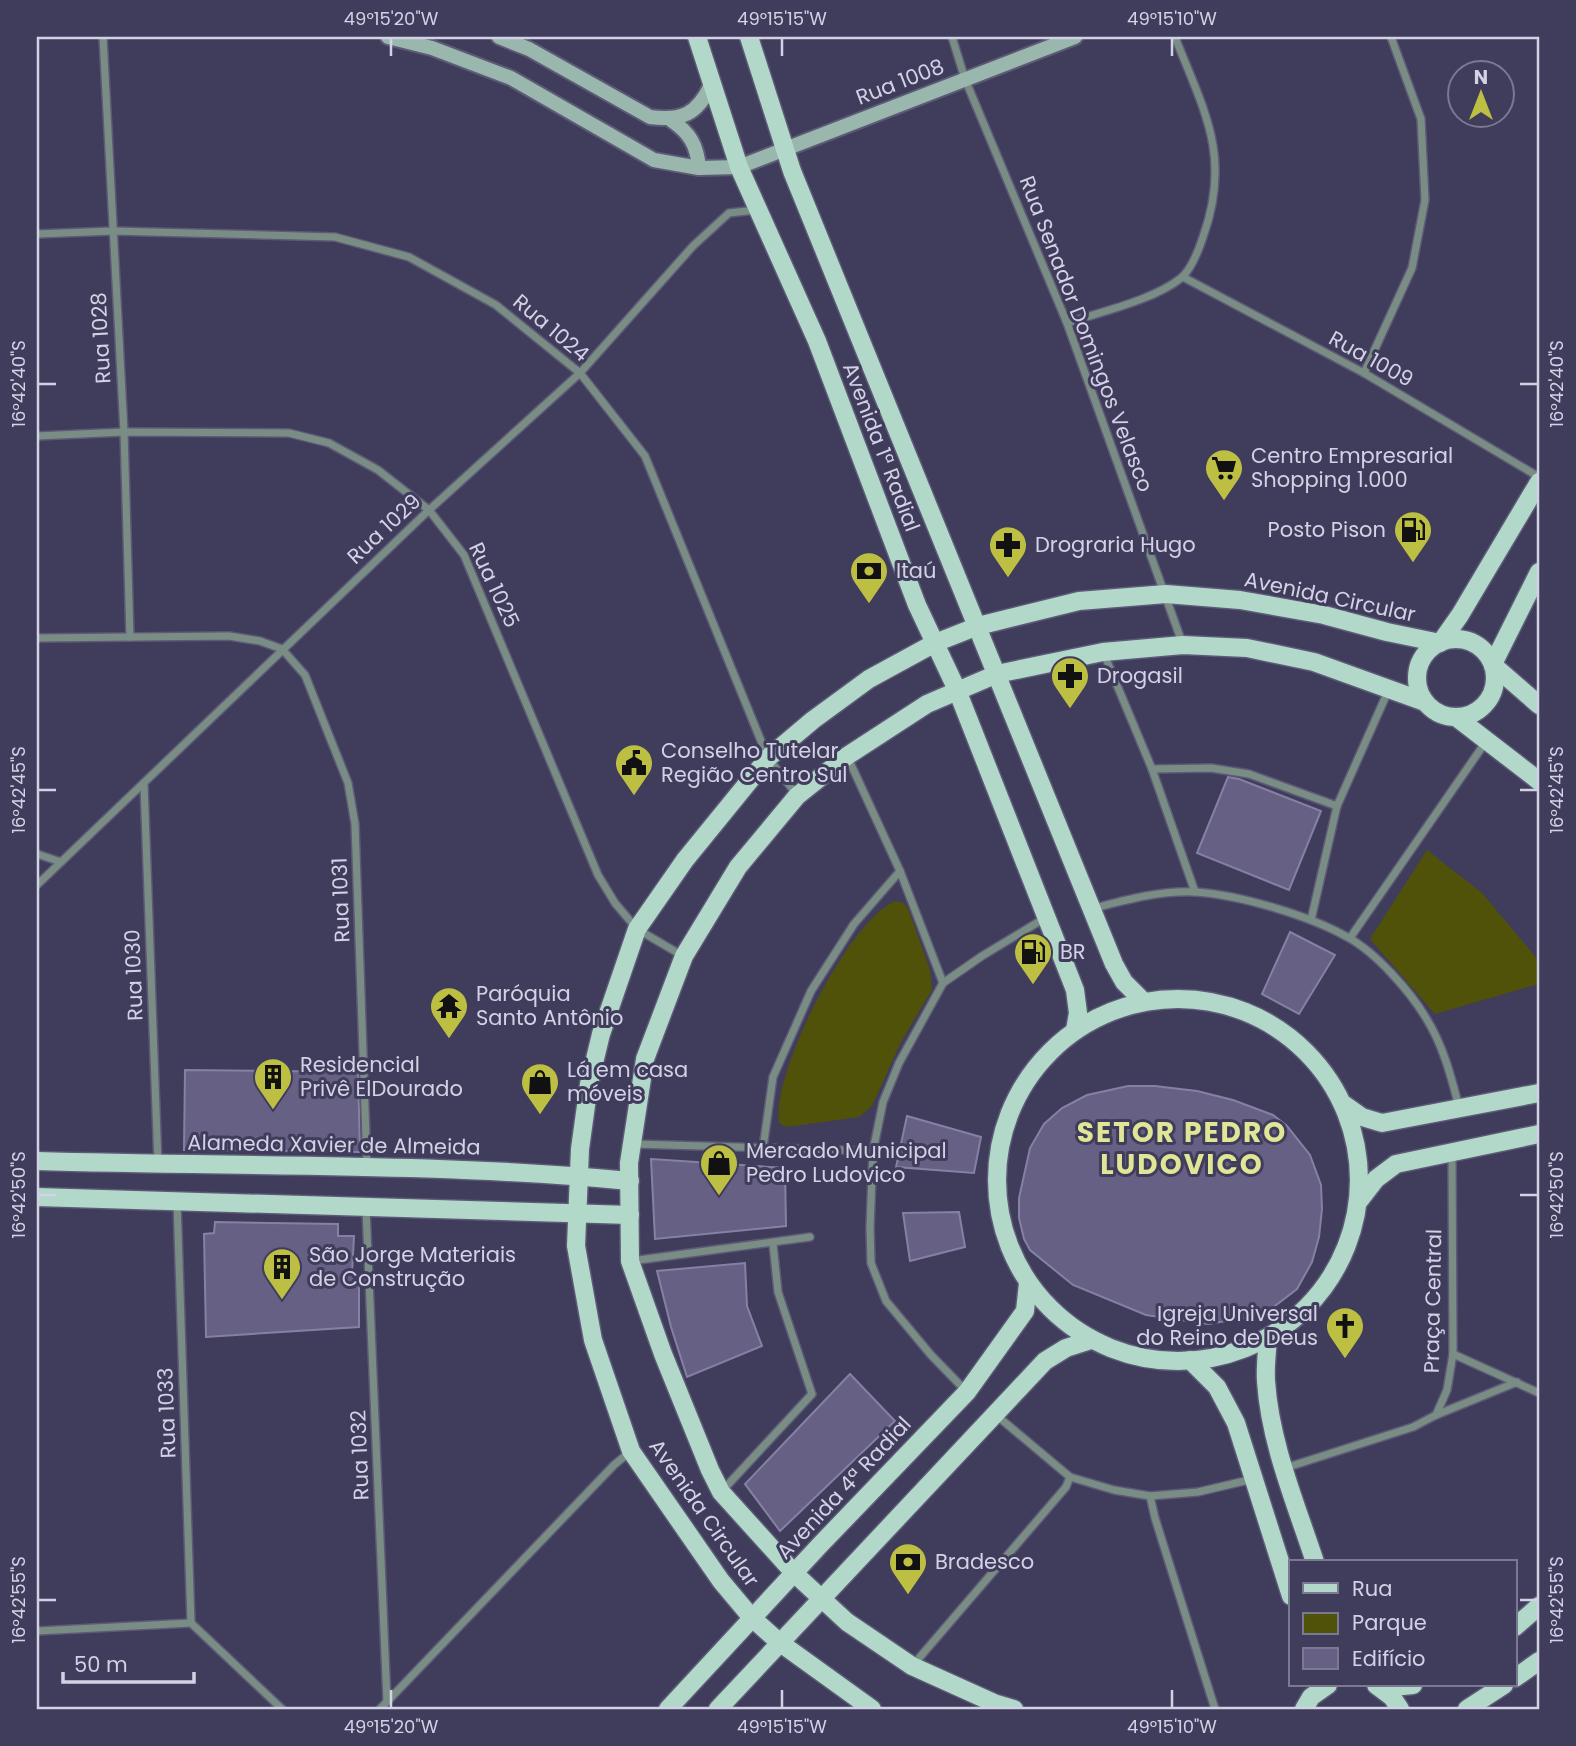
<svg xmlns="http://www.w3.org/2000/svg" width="1576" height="1746" font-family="Poppins,sans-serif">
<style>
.green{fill:#515209}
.building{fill:#666184;stroke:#8581a5;stroke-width:2}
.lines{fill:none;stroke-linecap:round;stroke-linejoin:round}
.street-casing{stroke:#5d5a77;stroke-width:10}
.secondary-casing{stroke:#5d5a77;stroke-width:18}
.primary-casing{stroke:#5d5a77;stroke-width:21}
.street{stroke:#7a8d85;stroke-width:7}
.secondary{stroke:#99b7ac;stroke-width:14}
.primary{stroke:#b1d8c9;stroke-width:18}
.ticks{fill:none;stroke:#d3d1e5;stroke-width:2.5}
.labels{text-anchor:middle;stroke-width:6;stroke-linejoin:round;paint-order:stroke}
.street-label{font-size:21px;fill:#d3d1e5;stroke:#403c5b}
.poi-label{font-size:21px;fill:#d3d1e5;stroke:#403c5b;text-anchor:start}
.district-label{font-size:28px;font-weight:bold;letter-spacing:2px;fill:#e1e596;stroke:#403c5b}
.neatline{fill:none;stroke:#d3d1e5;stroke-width:2.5}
.ticks-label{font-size:18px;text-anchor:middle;fill:#d3d1e5}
</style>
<rect width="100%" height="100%" fill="#403c5b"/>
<g class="green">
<polygon points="1427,850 1482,893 1539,961 1538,984 1435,1014 1370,939"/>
<path d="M895 901 903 903 908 908 930 970 932 990 901 1042 872 1106 859 1117 787 1127 779 1123C771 1074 849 920 895 901Z"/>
</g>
<g class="building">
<polygon points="1228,777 1239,779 1321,811 1289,890 1197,853"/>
<polygon points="1290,932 1335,955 1299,1014 1262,994"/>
<polygon points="185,1070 358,1072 360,1152 184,1150"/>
<polygon points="1128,1086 1155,1086 1197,1091 1233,1100 1273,1115 1287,1126 1310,1155 1321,1185 1322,1209 1319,1237 1312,1262 1297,1289 1275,1306 1257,1316 1208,1324 1146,1315 1073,1285 1030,1250 1024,1239 1019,1218 1019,1198 1030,1148 1044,1124 1062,1108 1087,1095"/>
<polygon points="907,1116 981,1137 974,1173 896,1167"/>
<polygon points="651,1159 785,1168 786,1226 655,1239"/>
<polygon points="959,1212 965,1247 910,1261 903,1213"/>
<polygon points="215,1222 338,1224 338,1236 354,1236 352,1274 359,1274 359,1327 206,1337 204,1234 214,1233"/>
<polygon points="745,1263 747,1306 762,1346 687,1377 671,1327 657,1271"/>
<polygon points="850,1374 895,1421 780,1531 745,1484"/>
</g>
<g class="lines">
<defs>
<g id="street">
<polyline points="103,37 124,432 130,637"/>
<polyline points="952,37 965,79 1067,323 1183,645"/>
<polyline points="37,234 113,231 335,237 409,257 496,305 580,373 645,456 768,758 797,795"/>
<polyline points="1183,277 1364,373 1539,477"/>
<path d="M1067 323C1100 312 1154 300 1181 278 1191 270 1199 249 1203 237 1232 156 1204 111 1175 37"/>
<polyline points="1364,373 1412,268 1425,200 1421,119 1391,37"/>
<polyline points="37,436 124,432 289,433 329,443 378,470 429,510 464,555 598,875 615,903 637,929 683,956"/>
<polyline points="37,638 229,636 260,641 282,649 305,675 348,783 355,824 367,1166"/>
<polyline points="1104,654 1152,769 1195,892"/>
<polyline points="848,758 900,871 943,983"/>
<polyline points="1152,769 1211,768 1249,774 1337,806"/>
<polyline points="144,785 158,1164"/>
<polyline points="37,854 61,862"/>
<polyline points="37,885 429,510 580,373 693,246 729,213 756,210"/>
<path d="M1091 909C1125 900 1161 890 1196 892 1240 895 1311 916 1349 938 1376 953 1410 991 1426 1018 1443 1045 1451 1076 1459 1107"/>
<polyline points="1311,920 1337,806 1389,689"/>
<polyline points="1350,938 1487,740"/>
<polyline points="632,1144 873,1151"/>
<polyline points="763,1148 773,1077 811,991 854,924 900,871"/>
<polyline points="177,1202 191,1623"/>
<polyline points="366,1209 387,1701"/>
<polyline points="631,1261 810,1237"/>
<polyline points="1453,1354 1539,1393"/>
<polyline points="967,1392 931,1355 886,1301 871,1263 870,1227 873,1151 883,1102 899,1063 943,983 982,956 1045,918"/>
<polyline points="996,1415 1070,1477 1114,1490 1150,1496 1198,1492 1253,1479"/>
<polyline points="1436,1415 1447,1390 1453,1354 1452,1151"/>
<polyline points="1285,1468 1413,1427 1436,1415 1517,1382"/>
<polyline points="722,1491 812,1394 778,1292 773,1244"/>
<polyline points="1150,1496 1155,1518 1215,1709"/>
<polyline points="191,1623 282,1709"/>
<polyline points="37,1631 191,1623"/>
<polyline points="914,1664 1066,1487 1070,1477"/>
<polyline points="380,1709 614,1465 631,1451"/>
</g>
<g id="secondary">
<polyline points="388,37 432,48 511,78 654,160 699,168 739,167 1075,37"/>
<path d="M499 37 529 49 650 117C681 121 697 115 711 85"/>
<path d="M671 120C690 133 697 145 699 168"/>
</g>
<g id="primary">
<polyline points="697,37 739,167 817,341 917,605 957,690 1075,990 1078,1013 1075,1030"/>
<polyline points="749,37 792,171 1114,964 1124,982 1143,1001"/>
<circle cx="1456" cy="678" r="39"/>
<polyline points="1441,642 1460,615 1539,482"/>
<polyline points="1493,664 1539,572"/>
<polyline points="1493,665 1539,705"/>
<polyline points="1456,717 1539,781"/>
<circle cx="1178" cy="1180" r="181"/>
<polyline points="1345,1105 1362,1117 1382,1123 1539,1093"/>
<path d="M37 1161C234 1167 433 1162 630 1181"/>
<polyline points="37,1197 630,1215"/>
<polyline points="1359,1201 1376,1179 1396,1164 1539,1134"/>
<path d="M1268 1338C1267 1352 1265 1367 1266 1381 1270 1443 1296 1504 1315 1562"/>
<polyline points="1190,1360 1217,1387 1236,1423 1291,1596"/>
<polyline points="1515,1627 1539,1606"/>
<polyline points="1515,1678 1539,1661"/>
<polyline points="1376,1685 1392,1697 1400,1709"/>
<polyline points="1382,1688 1413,1685"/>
<polyline points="668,1709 820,1545 967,1392 1025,1311 1028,1283"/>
<polyline points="718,1709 1045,1361 1066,1348 1091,1340"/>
<polyline points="872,1709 779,1642 752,1618 721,1581 631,1451 593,1340 576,1246 580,1149 589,1084 601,1034 637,929 685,860 768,758 813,720 869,679 935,643 978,626 1079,601 1166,594 1240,600 1324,615 1387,632 1440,643"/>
<polyline points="1014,1709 994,1703 912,1666 847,1622 795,1574 721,1492 710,1470 663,1354 630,1261 629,1163 645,1059 684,956 738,867 797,796 847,756 927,704 997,674 1103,652 1183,645 1247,648 1314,662 1425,702"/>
<polyline points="1304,1709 1311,1697 1328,1685"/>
<polyline points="1467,1709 1504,1685"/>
</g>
</defs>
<use href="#street" class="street-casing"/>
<use href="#secondary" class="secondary-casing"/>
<use href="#primary" class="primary-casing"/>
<use href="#street" class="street"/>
<use href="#secondary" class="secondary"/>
<use href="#primary" class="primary"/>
</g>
<path class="ticks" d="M391 38V56M782 38V56M1172 38V56M38 384H56M1520 384H1538M38 790H56M1520 790H1538M38 1195H56M1520 1195H1538M38 1600H56M1520 1600H1538M391 1690V1708M782 1690V1708M1172 1690V1708"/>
<defs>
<symbol id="supermarket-pin" viewBox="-11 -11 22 30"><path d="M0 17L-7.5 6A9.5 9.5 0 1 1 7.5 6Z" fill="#bdbf43" stroke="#403c5b"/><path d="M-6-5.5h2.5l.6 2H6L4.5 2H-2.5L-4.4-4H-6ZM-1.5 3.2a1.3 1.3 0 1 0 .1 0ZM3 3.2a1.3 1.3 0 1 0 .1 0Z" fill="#111"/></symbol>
<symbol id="fuel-pin" viewBox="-11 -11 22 30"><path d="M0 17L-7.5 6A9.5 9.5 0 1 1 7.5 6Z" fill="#bdbf43" stroke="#403c5b"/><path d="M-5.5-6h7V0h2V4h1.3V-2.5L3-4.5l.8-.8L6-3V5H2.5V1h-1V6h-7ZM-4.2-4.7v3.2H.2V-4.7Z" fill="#111"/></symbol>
<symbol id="pharmacy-pin" viewBox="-11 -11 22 30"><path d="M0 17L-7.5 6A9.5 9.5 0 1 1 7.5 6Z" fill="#bdbf43" stroke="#403c5b"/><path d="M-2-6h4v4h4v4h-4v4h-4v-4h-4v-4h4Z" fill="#111"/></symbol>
<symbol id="bank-pin" viewBox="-11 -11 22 30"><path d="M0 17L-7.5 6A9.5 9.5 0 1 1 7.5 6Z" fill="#bdbf43" stroke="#403c5b"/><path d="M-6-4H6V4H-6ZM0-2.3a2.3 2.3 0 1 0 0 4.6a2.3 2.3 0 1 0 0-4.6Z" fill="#111"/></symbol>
<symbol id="civic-pin" viewBox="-11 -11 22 30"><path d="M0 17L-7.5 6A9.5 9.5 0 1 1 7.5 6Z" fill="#bdbf43" stroke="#403c5b"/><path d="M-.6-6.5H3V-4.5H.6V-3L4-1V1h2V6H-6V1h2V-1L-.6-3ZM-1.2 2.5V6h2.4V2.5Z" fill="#111"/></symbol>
<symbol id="temple-pin" viewBox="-11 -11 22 30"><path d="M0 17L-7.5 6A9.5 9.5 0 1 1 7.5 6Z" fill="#bdbf43" stroke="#403c5b"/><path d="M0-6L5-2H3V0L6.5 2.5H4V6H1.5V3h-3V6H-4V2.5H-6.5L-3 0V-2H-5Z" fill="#111"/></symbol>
<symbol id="building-pin" viewBox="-11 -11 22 30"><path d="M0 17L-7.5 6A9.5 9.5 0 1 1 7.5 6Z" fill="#bdbf43" stroke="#403c5b"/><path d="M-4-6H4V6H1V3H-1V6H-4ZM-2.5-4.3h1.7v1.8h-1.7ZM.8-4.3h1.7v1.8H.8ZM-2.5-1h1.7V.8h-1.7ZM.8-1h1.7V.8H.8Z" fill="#111"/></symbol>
<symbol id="shop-pin" viewBox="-11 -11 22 30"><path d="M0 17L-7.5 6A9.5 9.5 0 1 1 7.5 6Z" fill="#bdbf43" stroke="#403c5b"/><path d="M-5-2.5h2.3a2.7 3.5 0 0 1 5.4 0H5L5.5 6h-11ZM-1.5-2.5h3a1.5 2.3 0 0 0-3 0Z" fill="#111"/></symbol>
<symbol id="church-pin" viewBox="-11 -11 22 30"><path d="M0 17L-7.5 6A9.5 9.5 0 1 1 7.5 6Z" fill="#bdbf43" stroke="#403c5b"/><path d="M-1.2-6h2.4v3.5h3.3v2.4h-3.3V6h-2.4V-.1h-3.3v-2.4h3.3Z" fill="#111"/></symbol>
</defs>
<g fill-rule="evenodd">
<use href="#supermarket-pin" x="1202" y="446" width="44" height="60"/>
<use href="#fuel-pin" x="1391" y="508" width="44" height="60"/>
<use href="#pharmacy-pin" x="986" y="523" width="44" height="60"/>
<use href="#bank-pin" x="847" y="549" width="44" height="60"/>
<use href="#pharmacy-pin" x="1048" y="654" width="44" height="60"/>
<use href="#civic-pin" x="612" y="741" width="44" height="60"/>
<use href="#fuel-pin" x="1011" y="930" width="44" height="60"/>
<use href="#temple-pin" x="427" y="984" width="44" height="60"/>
<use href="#building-pin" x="251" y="1055" width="44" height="60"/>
<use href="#shop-pin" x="518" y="1060" width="44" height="60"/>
<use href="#shop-pin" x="697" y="1141" width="44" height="60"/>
<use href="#building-pin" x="260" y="1245" width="44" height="60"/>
<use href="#church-pin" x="1323" y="1304" width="44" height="60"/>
<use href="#bank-pin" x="886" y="1540" width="44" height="60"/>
</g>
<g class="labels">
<g class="street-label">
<text transform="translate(900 82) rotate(-21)" y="7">Rua 1008</text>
<text transform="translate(551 328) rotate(40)" y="7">Rua 1024</text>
<text transform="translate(1086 334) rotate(69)" y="7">Rua Senador Domingos Velasco</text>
<text transform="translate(101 338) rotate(-93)" y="7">Rua 1028</text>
<text transform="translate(1371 359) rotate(29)" y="7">Rua 1009</text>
<text transform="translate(881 447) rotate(69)" y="7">Avenida 1ª Radial</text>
<text transform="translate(384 529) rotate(-43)" y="7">Rua 1029</text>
<text transform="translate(494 585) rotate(65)" y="7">Rua 1025</text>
<text transform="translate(1330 597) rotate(12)" y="7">Avenida Circular</text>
<text transform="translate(341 900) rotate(-92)" y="7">Rua 1031</text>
<text transform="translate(134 975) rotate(-92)" y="7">Rua 1030</text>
<text transform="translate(334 1145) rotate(1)" y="7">Alameda Xavier de Almeida</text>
<text transform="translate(1433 1301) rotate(-89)" y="7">Praça Central</text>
<text transform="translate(167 1413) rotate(-92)" y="7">Rua 1033</text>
<text transform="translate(360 1455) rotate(-92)" y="7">Rua 1032</text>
<text transform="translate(844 1488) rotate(-47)" y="7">Avenida 4ª Radial</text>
<text transform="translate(704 1513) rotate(55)" y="7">Avenida Circular</text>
</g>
<g class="poi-label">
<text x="1251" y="463">Centro Empresarial<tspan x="1251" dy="24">Shopping 1.000</tspan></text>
<text x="1386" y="537" text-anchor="end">Posto Pison</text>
<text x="1035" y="552">Drograria Hugo</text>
<text x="896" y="578">Itaú</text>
<text x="1097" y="683">Drogasil</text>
<text x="661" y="758">Conselho Tutelar<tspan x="661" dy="24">Região Centro Sul</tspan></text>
<text x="1060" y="959">BR</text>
<text x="476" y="1001">Paróquia<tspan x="476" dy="24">Santo Antônio</tspan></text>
<text x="300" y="1072">Residencial<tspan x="300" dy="24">Privê ElDourado</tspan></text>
<text x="567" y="1077">Lá em casa<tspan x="567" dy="24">móveis</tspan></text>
<text x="746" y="1158">Mercado Municipal<tspan x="746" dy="24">Pedro Ludovico</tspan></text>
<text x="309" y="1262">São Jorge Materiais<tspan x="309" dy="24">de Construção</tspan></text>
<text x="1318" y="1321" text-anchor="end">Igreja Universal<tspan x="1318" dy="24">do Reino de Deus</tspan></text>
<text x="935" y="1569">Bradesco</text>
</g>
<g class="district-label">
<text x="1182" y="1142">SETOR PEDRO<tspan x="1182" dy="32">LUDOVICO</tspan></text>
</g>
</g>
<rect width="1576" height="1746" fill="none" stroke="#403c5b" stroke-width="77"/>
<rect x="1289" y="1560" width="228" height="126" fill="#403c5b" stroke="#7b7892" stroke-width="2"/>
<rect x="1303" y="1583" width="35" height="10" fill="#b1d8c9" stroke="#7b7892" stroke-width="2"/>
<text x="1352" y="1596" font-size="21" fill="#d3d1e5">Rua</text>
<rect x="1303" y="1613" width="35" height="21" fill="#515209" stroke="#7b7892" stroke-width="2"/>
<text x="1352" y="1630" font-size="21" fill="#d3d1e5">Parque</text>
<rect x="1303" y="1648" width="35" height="21" fill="#666184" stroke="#7b7892" stroke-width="2"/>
<text x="1352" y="1666" font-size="21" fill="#d3d1e5">Edifício</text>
<g transform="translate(1481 94)"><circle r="33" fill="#403c5b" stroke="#7b7892" stroke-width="2"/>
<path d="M0-5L12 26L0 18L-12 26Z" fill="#bdbf43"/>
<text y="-10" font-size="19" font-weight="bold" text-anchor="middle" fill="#d3d1e5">N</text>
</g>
<path d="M63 1672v10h131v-10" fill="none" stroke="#d3d1e5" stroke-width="3.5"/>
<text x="74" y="1672" font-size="21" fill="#d3d1e5" stroke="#403c5b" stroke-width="5" paint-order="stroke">50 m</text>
<rect x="38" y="38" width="1500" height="1670" class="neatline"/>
<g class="ticks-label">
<text x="391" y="25">49°15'20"W</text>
<text x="782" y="25">49°15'15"W</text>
<text x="1172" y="25">49°15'10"W</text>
<text transform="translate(19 384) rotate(-90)" y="6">16°42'40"S</text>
<text transform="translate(1557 384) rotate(-90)" y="6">16°42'40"S</text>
<text transform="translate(19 790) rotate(-90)" y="6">16°42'45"S</text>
<text transform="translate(1557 790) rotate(-90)" y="6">16°42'45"S</text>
<text transform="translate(19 1195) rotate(-90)" y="6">16°42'50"S</text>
<text transform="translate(1557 1195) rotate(-90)" y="6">16°42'50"S</text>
<text transform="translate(19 1600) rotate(-90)" y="6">16°42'55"S</text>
<text transform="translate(1557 1600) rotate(-90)" y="6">16°42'55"S</text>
<text x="391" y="1733">49°15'20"W</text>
<text x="782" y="1733">49°15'15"W</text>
<text x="1172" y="1733">49°15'10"W</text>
</g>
</svg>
